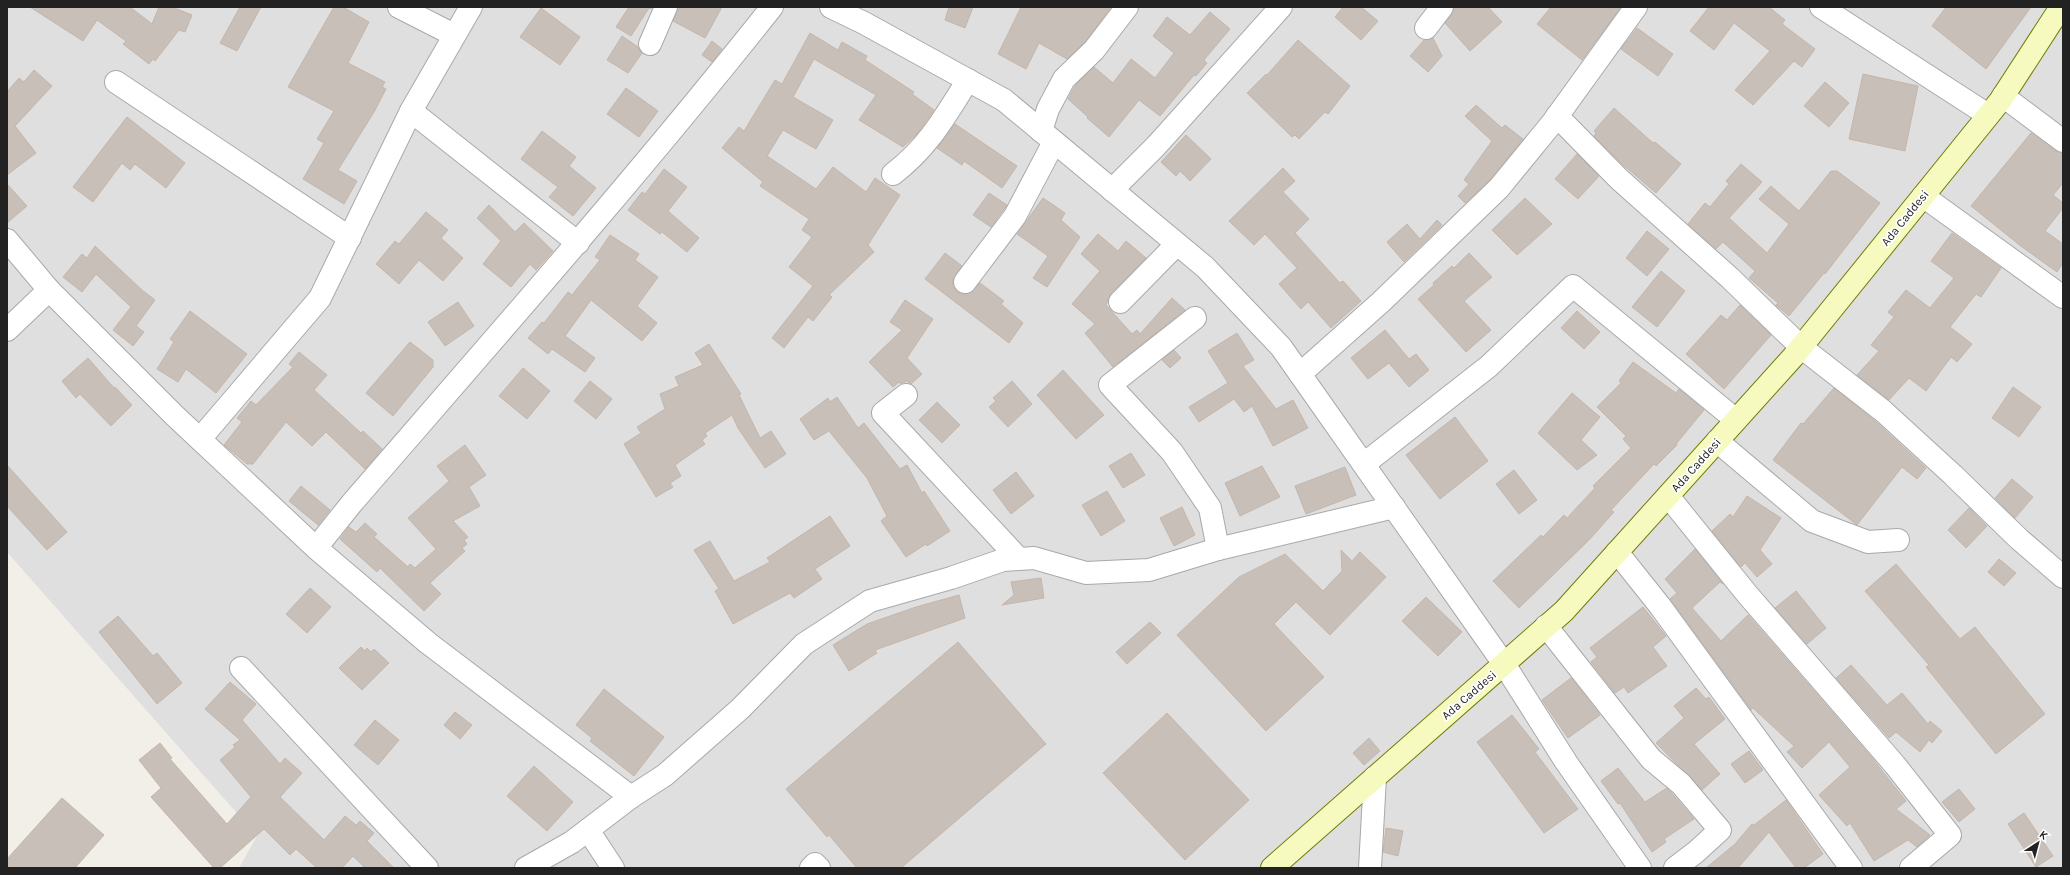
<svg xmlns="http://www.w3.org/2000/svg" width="2070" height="875" font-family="Karla,sans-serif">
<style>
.residential{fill:#e0dfdf}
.building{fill:#c7bfb8;stroke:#c4b6ab}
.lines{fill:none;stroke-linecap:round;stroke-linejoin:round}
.minor-casing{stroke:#a9a9a9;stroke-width:24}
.tertiary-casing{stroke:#a9a9a9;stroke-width:24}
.secondary-casing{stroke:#707d05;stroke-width:24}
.minor{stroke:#fff;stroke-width:22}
.tertiary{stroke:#fff;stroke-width:22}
.secondary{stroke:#f7fabf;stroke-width:22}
.labels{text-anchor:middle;stroke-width:3.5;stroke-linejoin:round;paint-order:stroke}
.street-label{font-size:12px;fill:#222;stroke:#fff}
</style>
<rect width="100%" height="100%" fill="#f2efe9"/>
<polygon class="residential" points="7,7 2063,7 2063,868 239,868 257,836 7,552"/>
<g class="building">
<polygon points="30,7 130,7 152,24 159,7 172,7 192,15 185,32 179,30 155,61 153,59 149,64 123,44 126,41 97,20 83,41"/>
<polygon points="240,7 261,7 237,51 220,43"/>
<polygon points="334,7 343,7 369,22 348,63 385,82 382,87 386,89 374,112 338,170 357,181 344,204 303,179 324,143 317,139 334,111 288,87"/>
<polygon points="629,7 652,7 651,9 649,8 631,36 616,27"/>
<polygon points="678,7 722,7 705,38 673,21"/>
<polygon points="949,7 973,7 965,28 945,20"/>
<polygon points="1021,7 1111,7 1085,42 1067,59 1039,43 1026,69 998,54"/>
<polygon points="1343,7 1361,7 1378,21 1361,40 1335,17"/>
<polygon points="1454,7 1488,7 1502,22 1470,51 1445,23 1452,14"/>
<polygon points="1551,7 1621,7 1582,60 1537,24"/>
<polygon points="1709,7 1769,7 1785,20 1782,24 1815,49 1802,67 1794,61 1753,105 1735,90 1770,51 1734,23 1714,50 1690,31"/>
<polygon points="1946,7 2031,7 1986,69 1932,26"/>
<polygon points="541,8 580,37 560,65 520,37"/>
<polygon points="1210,12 1230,29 1204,60 1207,63 1196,76 1194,75 1160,116 1139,100 1109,137 1087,118 1088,117 1068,99 1077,83 1094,67 1113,83 1131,59 1155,78 1174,53 1153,36 1167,17 1190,35"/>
<polygon points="1637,28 1673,54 1658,76 1621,49"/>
<polygon points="810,33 838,50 842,42 867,56 865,60 914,92 912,94 934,110 917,134 903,147 859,120 876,95 814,59 793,97 833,120 816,149 783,130 767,156 816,189 833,167 866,192 875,178 900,195 868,245 874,252 829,295 832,297 813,321 808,317 784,348 772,338 813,286 789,267 812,237 802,230 809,219 760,186 763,182 722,148 739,127 744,131 775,80 782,84"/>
<polygon points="622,36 638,47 642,53 628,73 607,60"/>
<polygon points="1433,38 1442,56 1428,72 1410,56 1424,40"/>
<polygon points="1298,40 1350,86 1328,114 1325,112 1299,139 1295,135 1292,137 1247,93 1266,74 1267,75"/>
<polygon points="712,41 722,49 712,62 702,55"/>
<polygon points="34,70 52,86 15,126 36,153 7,175 7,92 19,78 24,82"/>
<polygon points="1863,74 1918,86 1905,151 1849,139"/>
<polygon points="1825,82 1849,103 1829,127 1804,106"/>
<polygon points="626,88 658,111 639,137 607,114"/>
<polygon points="1476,105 1502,128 1505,125 1523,139 1490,180 1465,203 1458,196 1469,184 1464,180 1492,141 1465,116"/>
<polygon points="1614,108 1653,143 1655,142 1681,164 1656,193 1621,163 1594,136 1596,133 1594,131"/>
<polygon points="127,117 185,163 166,188 135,164 130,170 122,163 93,202 73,187"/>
<polygon points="955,124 1017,166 1002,188 964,161 962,165 937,148"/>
<polygon points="542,131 576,157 569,166 596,188 573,216 549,197 558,187 521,159"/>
<polygon points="2031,133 2056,151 2063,153 2063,183 2053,195 2063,203 2063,208 2045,231 2063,244 2063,263 2057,272 2022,247 1971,206"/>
<polygon points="1186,135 1211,159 1190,181 1180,171 1176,176 1161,162"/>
<polygon points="1577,154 1599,176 1578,199 1555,179"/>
<polygon points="1741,164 1762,182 1729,218 1767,253 1789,224 1759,199 1771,186 1799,211 1831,171 1837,171 1880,203 1825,274 1824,273 1789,316 1776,305 1778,303 1749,278 1755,271 1723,242 1716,249 1688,224 1705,203 1710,207 1729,184 1726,181"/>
<polygon points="1283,168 1295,181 1283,192 1309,219 1295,233 1340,283 1343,281 1361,301 1331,328 1308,302 1301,309 1279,284 1297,268 1265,234 1254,245 1229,221"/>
<polygon points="664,169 687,187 668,211 699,238 687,252 662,232 660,234 628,210 642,192 645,194"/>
<polygon points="7,184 27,206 7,223"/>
<polygon points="989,193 1007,205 991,227 973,215"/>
<polygon points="1043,198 1065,213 1061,220 1080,237 1047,287 1033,278 1048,256 1017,234"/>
<polygon points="1525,198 1552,224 1517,255 1492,230"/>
<polygon points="489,205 515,232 524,223 553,251 536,270 530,264 511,287 483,264 501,241 477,218"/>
<polygon points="426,212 448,230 441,238 463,258 443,281 419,260 399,284 376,264 395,241 399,244"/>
<polygon points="1437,220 1442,225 1404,262 1387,242 1407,224 1420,239"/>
<polygon points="1647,231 1669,249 1647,276 1626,258"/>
<polygon points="1952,233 2001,268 1981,297 1976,294 1950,327 1972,344 1957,362 1951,357 1926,391 1909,378 1889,400 1857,375 1879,351 1871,345 1894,317 1888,312 1906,290 1930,308 1954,278 1931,261"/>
<polygon points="1098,234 1118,251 1126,241 1146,258 1111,293 1106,305 1132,334 1137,330 1140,334 1172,298 1185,310 1113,367 1085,333 1095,324 1072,304 1100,271 1081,254"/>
<polygon points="610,235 639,254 635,260 658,277 637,306 657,323 642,341 591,300 565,336 595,358 585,372 552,349 548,354 528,338 542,322 544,323 568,292 572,295 600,260 595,257"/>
<polygon points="95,246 142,290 155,300 136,326 144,332 133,346 113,330 131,307 96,274 82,292 63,277 82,254 87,258"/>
<polygon points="945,253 962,266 953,280 953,286 957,292 963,294 969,294 980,283 1004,301 1001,304 1023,323 1009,343 925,279"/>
<polygon points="1469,253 1492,277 1464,301 1491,330 1466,352 1418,299 1434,285 1433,283 1452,266 1454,268"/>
<polygon points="1661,271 1685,291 1657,327 1632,307"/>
<polygon points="905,300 933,319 907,358 922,374 911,384 907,381 901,384 899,382 893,387 869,362 902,330 890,322"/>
<polygon points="458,302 474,326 445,346 428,322"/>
<polygon points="1740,305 1771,335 1724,389 1686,354 1721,315 1727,320"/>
<polygon points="190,311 247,354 216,393 186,369 178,382 157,369 174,342 170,339"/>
<polygon points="1577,311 1600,332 1584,349 1561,328"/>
<polygon points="1385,330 1409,359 1416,354 1429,370 1409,387 1389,363 1368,379 1351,358"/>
<polygon points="1237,333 1254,360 1243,366 1276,409 1293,400 1308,428 1273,446 1252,406 1244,412 1234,399 1199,422 1189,407 1228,383 1208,351"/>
<polygon points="410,342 433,360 433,367 393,416 366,393"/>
<polygon points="709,344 741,394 739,395 760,438 771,431 786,454 765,468 738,428 732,415 705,433 707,436 702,440 705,444 675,465 681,476 670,483 673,487 656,497 624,444 641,433 637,427 665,409 660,394 679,386 675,377 703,365 695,353"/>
<polygon points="1174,350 1181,358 1170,368 1162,360"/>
<polygon points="299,352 327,375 314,390 361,433 363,431 382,449 365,469 326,432 312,446 286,422 253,464 247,464 224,445 242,422 237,418 251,401 256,405 293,367 289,364"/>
<polygon points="88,358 114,388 115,387 132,405 111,426 80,394 76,398 62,381"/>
<polygon points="1633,362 1676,393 1679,389 1704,410 1676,444 1677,445 1656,466 1654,464 1611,510 1614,512 1589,540 1519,608 1493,581 1541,535 1543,537 1564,515 1567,518 1595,488 1593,486 1631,448 1623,439 1626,436 1597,407 1621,383 1619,381"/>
<polygon points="523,368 550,391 527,419 499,396"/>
<polygon points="1063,370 1104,415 1076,439 1037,395"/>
<polygon points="590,381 612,399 596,419 574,401"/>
<polygon points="1012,381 1032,404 1008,427 989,407 996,401 993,398"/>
<polygon points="2013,387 2041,407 2019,437 1992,418"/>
<polygon points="1834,388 1875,421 1926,468 1917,479 1902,467 1857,525 1773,460 1801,423 1803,424"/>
<polygon points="1572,393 1600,417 1581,440 1597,455 1577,470 1538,433"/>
<polygon points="837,397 858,428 864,423 900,469 907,465 922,493 924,491 950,531 927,546 926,544 906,557 881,521 887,516 867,478 829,431 814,440 800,419 828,398 830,402"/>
<polygon points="937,402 960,425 942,443 919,420"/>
<polygon points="1455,417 1488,461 1440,499 1406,455"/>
<polygon points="465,445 486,475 469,487 480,506 453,521 468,537 464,540 467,544 462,548 465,551 430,583 441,594 424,611 380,568 377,572 340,539 349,527 356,532 365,523 377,534 374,537 408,567 410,564 415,568 436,549 408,518 449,481 437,466"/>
<polygon points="1131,453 1145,475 1123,488 1109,466"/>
<polygon points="7,465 67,532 47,550 7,506"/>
<polygon points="1262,466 1280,497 1240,516 1225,483"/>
<polygon points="1345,467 1356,495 1306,514 1295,486"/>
<polygon points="1514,470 1537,500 1519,514 1496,484"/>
<polygon points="1016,472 1034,496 1011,514 993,490"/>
<polygon points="2012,479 2033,497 2015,518 1995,498"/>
<polygon points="301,486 330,510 318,525 289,501"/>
<polygon points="1107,491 1125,521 1101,536 1082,505"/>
<polygon points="1747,496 1781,518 1760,550 1772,564 1757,577 1745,563 1741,567 1712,531 1730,514 1733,517"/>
<polygon points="1182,507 1195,535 1174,546 1160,518"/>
<polygon points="1969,508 1987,526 1966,548 1948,530"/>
<polygon points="830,516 850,546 815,569 822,579 794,598 790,593 733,624 715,591 719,589 694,550 710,541 734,581 770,562 767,558"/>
<polygon points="1695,549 1723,584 1720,582 1692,608 1721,641 1748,615 1872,758 1906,801 1896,809 1930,835 1917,847 1908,840 1874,861 1850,823 1847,826 1819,795 1850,767 1829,742 1802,768 1787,752 1794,746 1753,708 1751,710 1750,708 1670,599 1677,593 1665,579"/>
<polygon points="1341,550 1352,561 1360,552 1386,577 1330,635 1296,602 1274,624 1324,677 1266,731 1177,635 1239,577 1285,554 1323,591 1342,571"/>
<polygon points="1999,559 2016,573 2004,586 1988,572"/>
<polygon points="1896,564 1960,639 1975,627 2045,714 1996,754 1926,667 1929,665 1865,591"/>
<polygon points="1041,578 1044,598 1002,605 1014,595 1011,582"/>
<polygon points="310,588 331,607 307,633 286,614"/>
<polygon points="1796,591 1826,628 1807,644 1775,608"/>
<polygon points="959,595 965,618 875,650 877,653 849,671 833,645 867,624 916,607"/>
<polygon points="1426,597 1462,632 1438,656 1402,621"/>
<polygon points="1643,607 1666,636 1653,647 1667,666 1628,693 1624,687 1615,693 1591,662 1597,657 1590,648"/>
<polygon points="118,616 153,656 157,653 182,683 157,704 99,632"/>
<polygon points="1150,622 1161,633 1127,664 1116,652"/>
<polygon points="958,642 1046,744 901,868 857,868 829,835 827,837 786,789"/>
<polygon points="361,647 365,651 367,648 371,652 374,649 389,663 362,690 339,668"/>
<polygon points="1851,665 1887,705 1902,693 1928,724 1930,721 1942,731 1932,743 1929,740 1920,752 1896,732 1889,738 1836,678"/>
<polygon points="1571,678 1600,715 1568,738 1542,700"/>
<polygon points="230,682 256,704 242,720 280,764 285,758 302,773 280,797 324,840 345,816 356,825 360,821 374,833 367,841 394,868 365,868 353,856 342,868 317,868 296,849 290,855 264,829 220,868 214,868 151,797 161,788 139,760 160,743 172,758 170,759 227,824 251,797 220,760 235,747 233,745 240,740 205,709"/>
<polygon points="1696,688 1706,699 1709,697 1725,719 1694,744 1720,774 1702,790 1656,743 1684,718 1674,706"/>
<polygon points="604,689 664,737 634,776 590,741 592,738 576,725"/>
<polygon points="455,712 472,725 460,739 444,725"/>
<polygon points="1167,713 1249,800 1185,860 1103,773"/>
<polygon points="1512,715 1539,749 1535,752 1578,809 1544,833 1477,742"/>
<polygon points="375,720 399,740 378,765 354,745"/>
<polygon points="1369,738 1380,751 1364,765 1353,753"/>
<polygon points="1749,751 1763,770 1745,783 1731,764"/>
<polygon points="534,766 573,802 547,831 507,796"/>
<polygon points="1618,768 1645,802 1667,788 1694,819 1664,839 1666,842 1652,852 1620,803 1618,804 1601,781"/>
<polygon points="1959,789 1975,809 1959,822 1942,802"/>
<polygon points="62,798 104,835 75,868 7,868 7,859"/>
<polygon points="1786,800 1823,854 1804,868 1796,868 1769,832 1738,868 1706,868 1735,844 1752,824 1754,825"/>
<polygon points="2024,813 2053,856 2036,867 2008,824"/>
<polygon points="1386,828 1403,831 1398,856 1383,852"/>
</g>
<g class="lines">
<defs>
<g id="minor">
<polyline points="399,7 454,35"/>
<polyline points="1821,7 1988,115"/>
<polyline points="1426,28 1442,7"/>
<polyline points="650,44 666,7"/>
<polyline points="116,82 350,238"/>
<polyline points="2003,96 2063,141"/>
<polyline points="411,111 578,243"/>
<polyline points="1557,116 1619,179 1730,278 1801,347 1883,411 1953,475 2019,539 2063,577"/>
<polyline points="1041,131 1048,109 1064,79 1094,50 1127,7"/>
<path d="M893 174C929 146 944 118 968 80"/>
<polyline points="1112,190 1156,146 1281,7"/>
<polyline points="1923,196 2063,297"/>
<polyline points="965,282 1015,216 1054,142"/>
<polyline points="1120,302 1177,244"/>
<polyline points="1195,318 1110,385 1172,452 1210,508 1218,549"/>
<polyline points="7,330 49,290"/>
<polyline points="1300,374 1381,302 1499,188 1553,122 1636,7"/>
<polyline points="906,395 883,413 1019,559"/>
<polyline points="200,439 320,298 411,111 471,7"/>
<polyline points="1717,441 1812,521 1868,542 1898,540"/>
<polyline points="1364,464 1489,366 1573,286 1736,420"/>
<polyline points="1668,496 1747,594 1895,765 1950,835 1911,868"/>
<polyline points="1617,552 1660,606 1851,868"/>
<polyline points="1546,626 1651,759 1681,784 1720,830 1696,852 1675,868"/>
<polyline points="241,668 427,868"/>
<polyline points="588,830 613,868"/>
<polyline points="811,868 815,864 819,868"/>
<polyline points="1370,868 1375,777"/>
</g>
<g id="tertiary">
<polyline points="831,7 864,23 1004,100 1205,267 1281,347 1504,664 1566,762 1640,868"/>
<polyline points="7,240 49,290 175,416 316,548 428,643 631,797"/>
<path d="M316 548 352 503C494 339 637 177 772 7"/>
<polyline points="526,868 572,842 631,797 665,775 740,709 804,644 870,601 951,578 1003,560 1034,558 1086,573 1149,570 1218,549 1394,507"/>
</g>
<polyline id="secondary" points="1272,868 1564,611 1793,357 2000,101 2061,7"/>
</defs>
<use href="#minor" class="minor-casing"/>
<use href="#tertiary" class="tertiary-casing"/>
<use href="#secondary" class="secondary-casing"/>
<use href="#minor" class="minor"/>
<use href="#tertiary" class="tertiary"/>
<use href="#secondary" class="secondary"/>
</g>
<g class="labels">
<g class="street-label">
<text transform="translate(1905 218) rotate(-51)" y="4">Ada Caddesi</text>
<text transform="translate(1696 465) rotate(-48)" y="4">Ada Caddesi</text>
<text transform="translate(1469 695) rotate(-41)" y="4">Ada Caddesi</text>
</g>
</g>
<rect width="2070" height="875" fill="none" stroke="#222222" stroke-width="16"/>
<g transform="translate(2038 843) rotate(36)" stroke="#ffffff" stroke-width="3" paint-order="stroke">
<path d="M0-3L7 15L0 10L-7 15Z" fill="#222222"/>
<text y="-6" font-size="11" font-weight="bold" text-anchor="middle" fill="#222222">K</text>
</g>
</svg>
